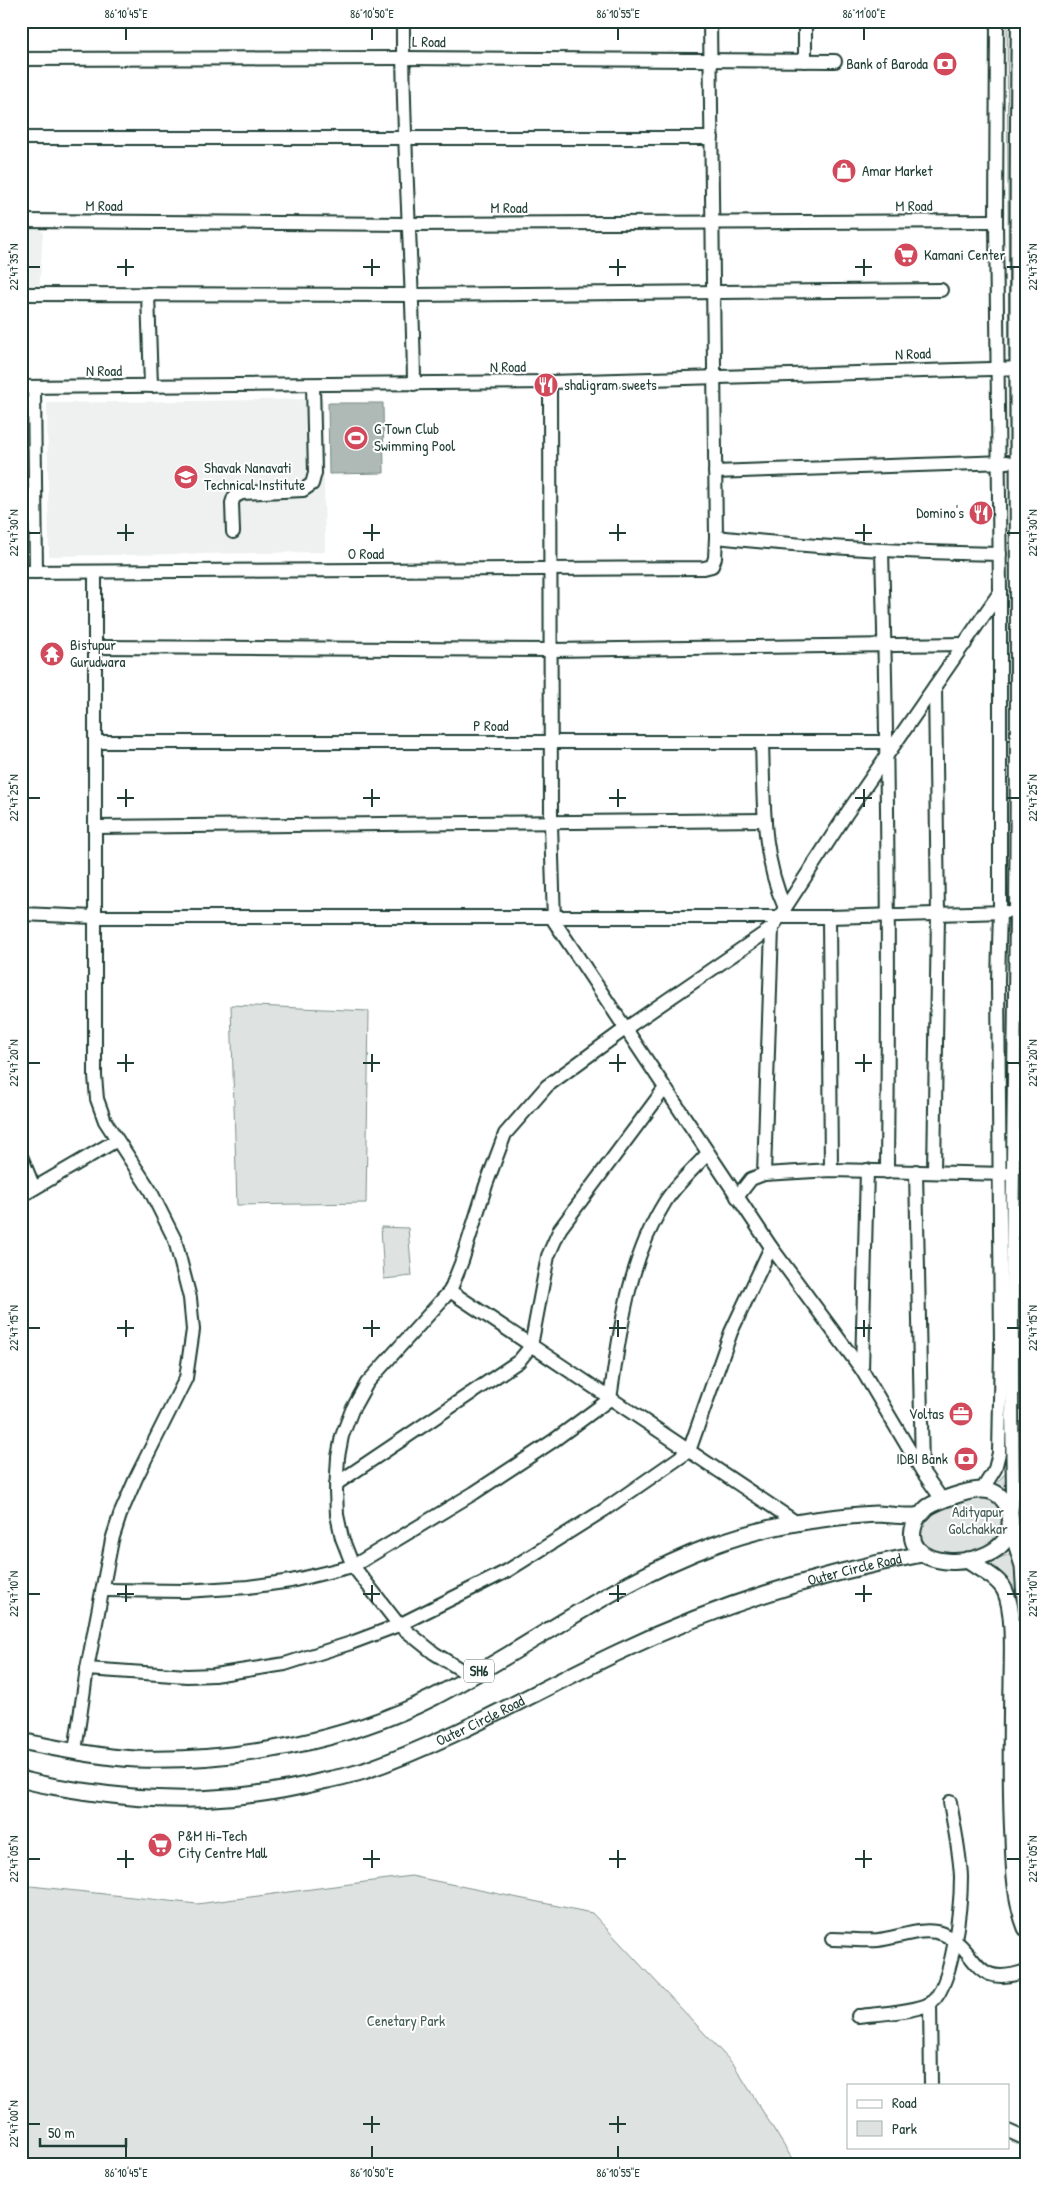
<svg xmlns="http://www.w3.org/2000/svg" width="1047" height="2186" font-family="'Patrick Hand',sans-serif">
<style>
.built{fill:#eef1f0}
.green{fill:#dee3e2;stroke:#7e908b}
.water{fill:#afbab7;stroke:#758883}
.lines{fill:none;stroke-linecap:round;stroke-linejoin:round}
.minor-casing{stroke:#1f3d34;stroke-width:16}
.major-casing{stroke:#1f3d34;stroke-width:19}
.minor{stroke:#fff;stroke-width:12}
.major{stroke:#fff;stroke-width:15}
.ticks{fill:none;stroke:#1f3d34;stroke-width:2}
.labels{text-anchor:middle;stroke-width:4;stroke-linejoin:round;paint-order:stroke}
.shield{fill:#fff;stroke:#627771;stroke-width:1}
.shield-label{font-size:14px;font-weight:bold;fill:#1f3d34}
.street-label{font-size:15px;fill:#1f3d34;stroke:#fff}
.poi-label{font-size:15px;fill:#1f3d34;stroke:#fff;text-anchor:start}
.park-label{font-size:15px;fill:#455e57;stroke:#fff}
.neatline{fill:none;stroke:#1f3d34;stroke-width:2}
.ticks-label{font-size:12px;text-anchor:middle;fill:#1f3d34}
</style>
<rect width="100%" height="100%" fill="#fff"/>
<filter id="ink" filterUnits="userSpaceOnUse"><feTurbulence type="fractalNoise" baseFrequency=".02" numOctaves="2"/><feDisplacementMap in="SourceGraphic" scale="10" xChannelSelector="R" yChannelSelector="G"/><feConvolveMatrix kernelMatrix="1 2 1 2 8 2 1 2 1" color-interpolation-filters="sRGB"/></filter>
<g filter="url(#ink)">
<g class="built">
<polygon points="21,226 43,231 39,294 21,294"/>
<polygon points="323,399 325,552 49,556 47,403"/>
</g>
<g class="green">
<polygon points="1007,21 1014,21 1015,359 1009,358"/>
<polygon points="1009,380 1014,382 1026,1293 1026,1512 1021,1497 1003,1491 988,1493 1010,1468 1013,1438"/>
<polygon points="231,1005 369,1011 366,1203 237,1205"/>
<polygon points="381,1227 408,1228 412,1276 384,1279"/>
<polygon points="970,1494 999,1500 1006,1530 985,1549 963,1553 929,1552 918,1544 925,1511"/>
<polygon points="1014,1552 1019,1573 1020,1635 1001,1576 987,1563"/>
<polygon points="411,1876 592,1913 734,2065 796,2165 21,2165 21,1885 197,1904"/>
</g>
<polygon class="water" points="328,403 383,403 384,473 329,474"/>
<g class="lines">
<defs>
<g id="minor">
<path d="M403 21C402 142 413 263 414 384"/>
<polyline points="21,59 403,58 835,61"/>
<polyline points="805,61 805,21"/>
<polyline points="21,138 712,138"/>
<polyline points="21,221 410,224 996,221"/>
<polyline points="21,294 413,295 941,290"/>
<polyline points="148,294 151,386"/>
<polyline points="550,382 551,824 554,921 771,1247 862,1370 922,1471 943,1501"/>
<polyline points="21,387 550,382 1026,368"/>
<polyline points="34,387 36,572"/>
<polyline points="715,472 1007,462"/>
<polyline points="233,532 232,503 234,497 242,493 303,490 312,484 315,473 313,385"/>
<path d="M716 537C810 547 905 552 1000 554"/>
<path d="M882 551C888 758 889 965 887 1172"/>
<polyline points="21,572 704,568 712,566 715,558 716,537 710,21"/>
<polyline points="95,647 552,650 965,644"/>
<polyline points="95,742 887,742"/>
<path d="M762 742C764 799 761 856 785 908"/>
<polyline points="96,827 765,820"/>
<polyline points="21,914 95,917 829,917 1006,912"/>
<polyline points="829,917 831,1170"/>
<polyline points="21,1156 34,1188"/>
<polyline points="916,1171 922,1469"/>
<polyline points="934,1172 938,915 935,686"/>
<polyline points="764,1174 831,1170 1006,1174"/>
<polyline points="21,1196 117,1140"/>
<polyline points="737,1197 751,1179 764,1174 772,928"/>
<polyline points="450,1291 797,1523"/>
<polyline points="862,1370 867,1170"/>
<polyline points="336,1484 519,1361 531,1346 548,1256 560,1229 665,1088"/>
<polyline points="982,1490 995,1469 999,1453 1001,1346 998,980 1000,912 1000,592 996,221 997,21"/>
<path d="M1011 1517 1013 1494C1010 1299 1014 1104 1016 909 1019 613 1014 317 1018 21"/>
<path d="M104 1590 185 1591 248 1587 291 1581 353 1566 474 1493 553 1441 610 1399C620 1331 628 1261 665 1202 676 1184 694 1169 708 1153"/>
<polyline points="87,1669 187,1676 214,1675 285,1664 351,1643 399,1625 507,1571 604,1510 689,1451 731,1332 771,1247"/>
<polyline points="471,1676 434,1653 399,1625 353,1566 342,1538 337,1515 336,1491 338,1457 342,1436 352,1410 367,1383 450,1291 462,1261 486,1185 505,1134 547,1086 625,1029 772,928 847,813 1000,592"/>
<polyline points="75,1751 87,1669 112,1540 120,1515 136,1478 186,1378 193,1330 190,1298 175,1240 150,1190 105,1121 97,1099 95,1076 95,572"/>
<path d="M832 1939C848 1939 863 1941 878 1940 898 1938 923 1926 943 1934 981 1950 970 1990 1026 1971"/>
<polyline points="930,2003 931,2085"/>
<path d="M858 2016C876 2014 914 2012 929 2004 953 1990 961 1904 961 1877 960 1852 954 1827 950 1802"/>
<polyline points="1008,2131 1026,2139"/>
</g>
<g id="major">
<polyline points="1010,1523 1023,1566 1026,1614"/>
<path d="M967 1560C979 1569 998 1577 1005 1591 1015 1612 1012 1658 1012 1682 1011 1734 1010 1786 1013 1838 1014 1868 1015 1900 1026 1928"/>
<polyline points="1026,1628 1022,1822 1026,1870"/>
<path d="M21 1741C58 1749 98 1757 136 1759 235 1762 346 1742 434 1697 529 1648 613 1582 714 1545 764 1526 822 1517 876 1514 886 1514 911 1518 919 1515 923 1514 925 1509 928 1507 939 1500 968 1490 981 1490 1002 1489 1013 1509 1010 1528 1002 1575 884 1574 919 1515"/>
<path id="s1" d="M21 1779C41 1785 62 1788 82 1791 166 1804 240 1802 323 1781 337 1778 351 1775 364 1771 453 1740 534 1692 619 1652 715 1606 817 1574 922 1554"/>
</g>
</defs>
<use href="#minor" class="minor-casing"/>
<use href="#major" class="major-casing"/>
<use href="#minor" class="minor"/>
<use href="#major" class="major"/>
</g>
</g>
<path class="ticks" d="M126 28V40M372 28V40M618 28V40M864 28V40M126 259V276M372 259V276M618 259V276M864 259V276M28 267H40M117 267H134M363 267H380M609 267H626M855 267H872M1007 267H1020M126 524V541M372 524V541M618 524V541M864 524V541M28 533H40M117 533H134M363 533H380M609 533H626M855 533H872M1007 533H1020M126 789V807M372 789V807M618 789V807M864 789V807M28 798H40M117 798H134M363 798H380M609 798H626M855 798H872M1007 798H1020M126 1054V1072M372 1054V1072M618 1054V1072M864 1054V1072M28 1063H40M117 1063H134M363 1063H380M609 1063H626M855 1063H872M1007 1063H1020M126 1320V1337M372 1320V1337M618 1320V1337M864 1320V1337M28 1328H40M117 1328H134M363 1328H380M609 1328H626M855 1328H872M1007 1328H1020M126 1585V1602M372 1585V1602M618 1585V1602M864 1585V1602M28 1594H40M117 1594H134M363 1594H380M609 1594H626M855 1594H872M1007 1594H1020M126 1850V1868M372 1850V1868M618 1850V1868M864 1850V1868M28 1859H40M117 1859H134M363 1859H380M609 1859H626M855 1859H872M1007 1859H1020M372 2116V2133M618 2116V2133M28 2124H40M363 2124H380M609 2124H626M126 2146V2158M372 2146V2158M618 2146V2158"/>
<defs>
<symbol id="bank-disc" viewBox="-11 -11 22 22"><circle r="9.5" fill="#d1495b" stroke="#fff"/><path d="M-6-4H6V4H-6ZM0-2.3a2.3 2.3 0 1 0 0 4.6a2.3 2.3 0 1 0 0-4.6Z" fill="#fff"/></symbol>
<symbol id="shop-disc" viewBox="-11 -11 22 22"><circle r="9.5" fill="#d1495b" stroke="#fff"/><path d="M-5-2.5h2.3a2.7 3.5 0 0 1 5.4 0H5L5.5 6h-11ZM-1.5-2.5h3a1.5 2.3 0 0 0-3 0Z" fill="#fff"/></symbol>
<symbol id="supermarket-disc" viewBox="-11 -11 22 22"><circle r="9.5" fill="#d1495b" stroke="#fff"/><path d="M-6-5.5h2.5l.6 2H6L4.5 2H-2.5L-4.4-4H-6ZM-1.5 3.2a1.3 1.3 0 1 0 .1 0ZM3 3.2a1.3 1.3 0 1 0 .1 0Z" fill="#fff"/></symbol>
<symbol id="restaurant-disc" viewBox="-11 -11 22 22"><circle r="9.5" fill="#d1495b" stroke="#fff"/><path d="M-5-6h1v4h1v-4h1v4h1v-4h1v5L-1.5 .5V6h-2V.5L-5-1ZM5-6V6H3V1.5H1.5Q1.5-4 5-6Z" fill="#fff"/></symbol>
<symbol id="stadium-disc" viewBox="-11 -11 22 22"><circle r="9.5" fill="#d1495b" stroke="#fff"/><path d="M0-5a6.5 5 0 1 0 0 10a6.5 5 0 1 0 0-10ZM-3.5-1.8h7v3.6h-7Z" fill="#fff"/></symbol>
<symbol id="school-disc" viewBox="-11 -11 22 22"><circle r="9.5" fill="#d1495b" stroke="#fff"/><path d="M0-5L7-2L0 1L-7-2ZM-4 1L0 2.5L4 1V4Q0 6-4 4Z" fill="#fff"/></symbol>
<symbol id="temple-disc" viewBox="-11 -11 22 22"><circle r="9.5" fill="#d1495b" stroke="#fff"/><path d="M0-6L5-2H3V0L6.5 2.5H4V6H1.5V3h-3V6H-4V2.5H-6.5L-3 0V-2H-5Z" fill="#fff"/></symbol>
<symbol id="office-disc" viewBox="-11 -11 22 22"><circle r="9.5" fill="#d1495b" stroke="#fff"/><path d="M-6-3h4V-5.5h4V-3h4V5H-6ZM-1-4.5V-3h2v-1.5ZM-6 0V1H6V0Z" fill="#fff"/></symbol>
</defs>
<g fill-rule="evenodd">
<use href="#bank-disc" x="931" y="50" width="28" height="28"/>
<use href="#shop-disc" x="830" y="157" width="28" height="28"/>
<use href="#supermarket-disc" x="892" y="241" width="28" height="28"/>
<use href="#restaurant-disc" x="532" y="371" width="28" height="28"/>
<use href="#stadium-disc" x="342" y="424" width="28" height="28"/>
<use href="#school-disc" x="172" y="463" width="28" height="28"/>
<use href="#restaurant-disc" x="967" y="499" width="28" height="28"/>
<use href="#temple-disc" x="38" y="640" width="28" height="28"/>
<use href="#office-disc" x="947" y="1400" width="28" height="28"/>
<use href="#bank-disc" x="952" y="1445" width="28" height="28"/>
<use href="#supermarket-disc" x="146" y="1831" width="28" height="28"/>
</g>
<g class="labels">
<rect class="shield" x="464" y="1659.5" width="30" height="23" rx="4"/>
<g class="shield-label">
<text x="479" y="1676">SH6</text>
</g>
<g class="street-label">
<text transform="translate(429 42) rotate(1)" y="5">L Road</text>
<text x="104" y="211">M Road</text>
<text transform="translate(914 206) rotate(-1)" y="5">M Road</text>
<text x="509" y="213">M Road</text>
<text transform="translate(913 354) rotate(-2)" y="5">N Road</text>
<text transform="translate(508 367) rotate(-1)" y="5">N Road</text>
<text x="104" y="376">N Road</text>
<text x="366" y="559">O Road</text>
<text x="491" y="731">P Road</text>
<text dy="5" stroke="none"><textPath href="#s1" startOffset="879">Outer Circle Road</textPath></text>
<text dy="5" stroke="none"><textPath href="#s1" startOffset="474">Outer Circle Road</textPath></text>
</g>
<g class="poi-label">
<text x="928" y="69" text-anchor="end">Bank of Baroda</text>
<text x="862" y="176">Amar Market</text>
<text x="924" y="260">Kamani Center</text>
<text x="564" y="390">shaligram sweets</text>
<text x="374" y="434">G Town Club<tspan x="374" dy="17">Swimming Pool</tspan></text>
<text x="204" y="473">Shavak Nanavati<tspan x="204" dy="17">Technical Institute</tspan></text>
<text x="964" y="518" text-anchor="end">Domino's</text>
<text x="70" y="650">Bistupur<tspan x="70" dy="17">Gurudwara</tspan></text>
<text x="944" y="1419" text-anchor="end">Voltas</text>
<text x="948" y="1464" text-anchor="end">IDBI Bank</text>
<text x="178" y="1841">P&amp;M Hi-Tech<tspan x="178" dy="17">City Centre Mall</tspan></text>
</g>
<g class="park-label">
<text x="978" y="1517">Adityapur<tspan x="978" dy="17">Golchakkar</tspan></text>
<text x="406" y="2026">Cenetary Park</text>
</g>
</g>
<rect width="1047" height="2186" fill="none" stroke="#fff" stroke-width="55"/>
<rect x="847" y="2084" width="162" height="65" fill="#ffffff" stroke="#a5b1ae"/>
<rect x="857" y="2100" width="25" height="8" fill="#ffffff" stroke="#a5b1ae"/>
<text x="892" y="2108" font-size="15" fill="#1f3d34">Road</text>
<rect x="857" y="2121" width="25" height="15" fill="#dee3e2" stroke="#a5b1ae"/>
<text x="892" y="2134" font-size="15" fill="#1f3d34">Park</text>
<path d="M40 2138v8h86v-8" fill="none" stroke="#1f3d34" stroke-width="2.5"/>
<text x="48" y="2138" font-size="15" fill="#1f3d34" stroke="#ffffff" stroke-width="4" paint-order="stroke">50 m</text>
<rect x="28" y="28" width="992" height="2130" class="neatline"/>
<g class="ticks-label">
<text x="126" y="18">86°10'45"E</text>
<text x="372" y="18">86°10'50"E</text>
<text x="618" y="18">86°10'55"E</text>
<text x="864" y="18">86°11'00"E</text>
<text transform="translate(14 267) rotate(-90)" y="4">22°47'35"N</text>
<text transform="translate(1033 267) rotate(-90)" y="4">22°47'35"N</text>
<text transform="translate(14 533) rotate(-90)" y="4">22°47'30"N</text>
<text transform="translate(1033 533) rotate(-90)" y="4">22°47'30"N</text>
<text transform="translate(14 798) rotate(-90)" y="4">22°47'25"N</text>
<text transform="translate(1033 798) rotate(-90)" y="4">22°47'25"N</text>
<text transform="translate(14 1063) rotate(-90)" y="4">22°47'20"N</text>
<text transform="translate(1033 1063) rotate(-90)" y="4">22°47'20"N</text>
<text transform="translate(14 1328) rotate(-90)" y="4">22°47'15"N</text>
<text transform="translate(1033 1328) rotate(-90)" y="4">22°47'15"N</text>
<text transform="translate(14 1594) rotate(-90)" y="4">22°47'10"N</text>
<text transform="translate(1033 1594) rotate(-90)" y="4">22°47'10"N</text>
<text transform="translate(14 1859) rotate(-90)" y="4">22°47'05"N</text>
<text transform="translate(1033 1859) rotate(-90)" y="4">22°47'05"N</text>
<text transform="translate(14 2124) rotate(-90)" y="4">22°47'00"N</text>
<text x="126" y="2177">86°10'45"E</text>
<text x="372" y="2177">86°10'50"E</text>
<text x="618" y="2177">86°10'55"E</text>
</g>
</svg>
